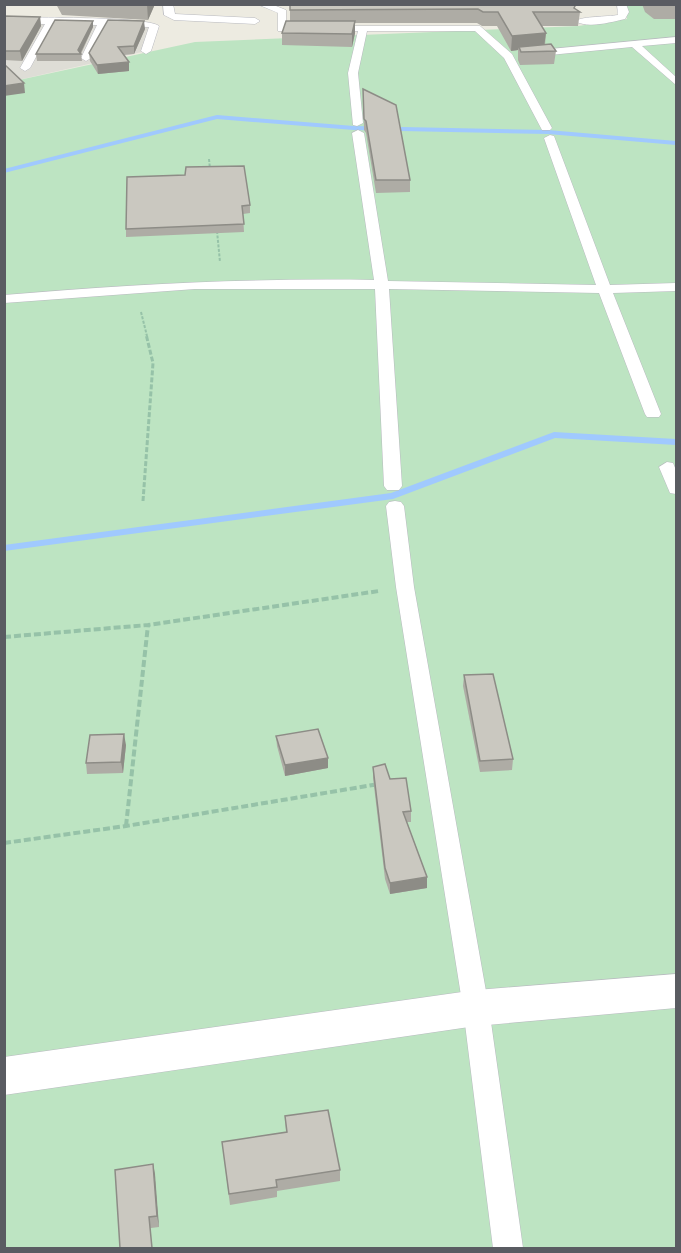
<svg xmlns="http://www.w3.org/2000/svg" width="681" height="1253" font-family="Rubik,sans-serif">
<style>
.industrial{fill:#deddd6}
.green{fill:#bde4c2}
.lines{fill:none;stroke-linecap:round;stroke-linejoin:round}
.stream{fill:#a0c9fe;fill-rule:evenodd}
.lane-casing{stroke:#b9bac0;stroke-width:1}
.street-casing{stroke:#b9bac0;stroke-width:1}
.path-far2{stroke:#96c2a8;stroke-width:2;stroke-dasharray:3 1.5;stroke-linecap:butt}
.path-far1{stroke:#96c2a8;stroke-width:3;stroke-dasharray:5 2;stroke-linecap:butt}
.path{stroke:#96c2a8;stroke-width:4;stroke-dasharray:7 3;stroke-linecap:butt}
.lane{fill:#fff;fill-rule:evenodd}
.street{fill:#fff;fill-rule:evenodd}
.wall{fill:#aeaca5}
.shaded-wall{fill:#8d8c86}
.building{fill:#cac8c0;stroke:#8d8c86;stroke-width:1.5}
</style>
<rect width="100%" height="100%" fill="#edebe1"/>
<polygon class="industrial" points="5,20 150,24 146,51 5,83"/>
<polygon class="green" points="624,5 676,5 676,1248 5,1248 5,83 195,42 578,26 627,19"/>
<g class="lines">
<g class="stream">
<polygon points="217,115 354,126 548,130 676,141 676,145 548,134 354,130 217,119 4,173 4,169"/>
<polygon points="554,432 676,439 676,445 555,438 393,499 4,551 4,545 391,493"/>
</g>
<defs>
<g id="lane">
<polygon points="163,4 173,4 175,14 255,18 260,21 255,24 174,20 164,15"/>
<polygon points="257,4 271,4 286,10 286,26 480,26 512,54 552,128 550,130 542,130 504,58 475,31 367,31 358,73 363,123 357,126 353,125 348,73 358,31 278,31 278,13"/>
<path d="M617 4H626L629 12 625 19C611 22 588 29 575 21 584 16 606 17 618 15Z"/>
<path d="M4 17C29 18 147 16 159 26L151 51 146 54 141 51 149 27 107 26 91 58 86 61 81 58 97 25 54 24 30 68 25 71 20 68 45 24 4 23Z"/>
<polygon points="676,37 676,43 642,46 676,77 676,85 632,47 529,57 524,54 529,51"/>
<path d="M358 130 364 133 388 281 596 285 544 138 550 135 554 136 610 285 676 283V291L613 293 661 414 659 417H647L645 414 599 293 389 289 402 486 399 490H387L384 486 375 289H195L4 303V295C130 284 248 278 374 280L352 133Z"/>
<polygon points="667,462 673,463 676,470 676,494 670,493 659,467"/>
<polygon points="395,501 401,502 404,506 414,587 489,1008 523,1248 493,1248 463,1008 396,587 386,506 389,502"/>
</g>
<polygon id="street" points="676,974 676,1008 476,1026 4,1095 4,1057 476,990"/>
</defs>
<use href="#lane" class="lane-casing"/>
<use href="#street" class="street-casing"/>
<g class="path-far2">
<polyline points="209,159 210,169"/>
<polyline points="217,231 220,262"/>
<polyline points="141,312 147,336"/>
</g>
<polyline class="path-far1" points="143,501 153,363 146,334"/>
<g class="path">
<polyline points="4,637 148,625 379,591"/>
<polyline points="126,826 148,625"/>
<polyline points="4,843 126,826 379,784"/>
</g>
<use href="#lane" class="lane"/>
<use href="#street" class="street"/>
</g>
<g class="wall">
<polygon points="56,4 155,4 148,20 62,15"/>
<polygon points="290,4 576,10 580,12 578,26 541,26 546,33 545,45 556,51 554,64 520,65 518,60 518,50 511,51 497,26 482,26 477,23 355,23 355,33 352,47 282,45 282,33 290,21"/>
<polygon points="642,4 676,4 676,19 654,19 645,12"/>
<polygon points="4,16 40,17 41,26 22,61 4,60"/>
<polygon points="93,21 93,27 81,54 82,61 37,61 36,54"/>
<polygon points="145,29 134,54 124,55 129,62 129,71 98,74 90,61 89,53"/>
<polygon points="363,89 410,180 410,192 376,193 366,133 364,130"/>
<polygon points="127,177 250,205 250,213 243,214 244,232 126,237 126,229"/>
<polygon points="464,675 513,759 512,770 480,772 463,686"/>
<polygon points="276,736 328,758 328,768 285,776 277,746"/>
<polygon points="126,745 123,773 87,774 86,763"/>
<polygon points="373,767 411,811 411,822 407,822 427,877 427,888 390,894 385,879 373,778"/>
<polygon points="285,1116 340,1170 340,1181 277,1191 277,1197 230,1205 222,1142 286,1132"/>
<polygon points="153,1164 159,1227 151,1228 120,1248"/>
</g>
<g class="shaded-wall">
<polygon points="147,4 155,4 148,20"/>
<polygon points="40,17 41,26 22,61 20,51"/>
<polygon points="93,21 93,27 80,54 78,50"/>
<polygon points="144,21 145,29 134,54 134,46"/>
<polygon points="355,21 355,33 352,47 352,34"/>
<polygon points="546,33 544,47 519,47 518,50 511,51 512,36"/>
<polygon points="129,62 129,71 98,74 97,65"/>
<polygon points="24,83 25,93 4,96 4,86"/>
<polygon points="124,734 126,745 123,773 121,762"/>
<polygon points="328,758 328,768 285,776 285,765"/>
<polygon points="427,877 427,888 390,894 390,883"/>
<polygon points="153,1164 155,1174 159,1227 157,1216"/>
</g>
<g class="building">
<polygon points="290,4 576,4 574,8 580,12 533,12 546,33 512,36 498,12 483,12 478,9 290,10"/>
<polygon points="4,16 40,17 20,51 4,51"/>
<polygon points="55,20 93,21 78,50 81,54 36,54"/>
<polygon points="108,20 144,21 134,46 118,47 129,62 97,65 89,53"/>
<polygon points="286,21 355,21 352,34 282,33"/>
<polygon points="551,44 556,51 521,52 519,47"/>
<polygon points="4,64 24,83 4,86"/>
<polygon points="363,89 396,105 410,180 376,180 366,121 364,119"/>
<polygon points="244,166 250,205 242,206 244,224 126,229 127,177 185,175 186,167"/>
<polygon points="493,674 513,759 480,761 464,675"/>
<polygon points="318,729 328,758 285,765 276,736"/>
<polygon points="124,734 121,762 86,763 90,735"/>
<polygon points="385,764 390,779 406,778 411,811 403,812 427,877 390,883 385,868 373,767"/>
<polygon points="328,1110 340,1170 276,1180 277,1187 229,1194 222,1142 287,1132 285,1116"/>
<polygon points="153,1164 157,1216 149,1217 152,1248 120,1248 115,1170"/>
</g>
<rect width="681" height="1253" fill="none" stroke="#5a5c62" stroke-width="12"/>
</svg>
